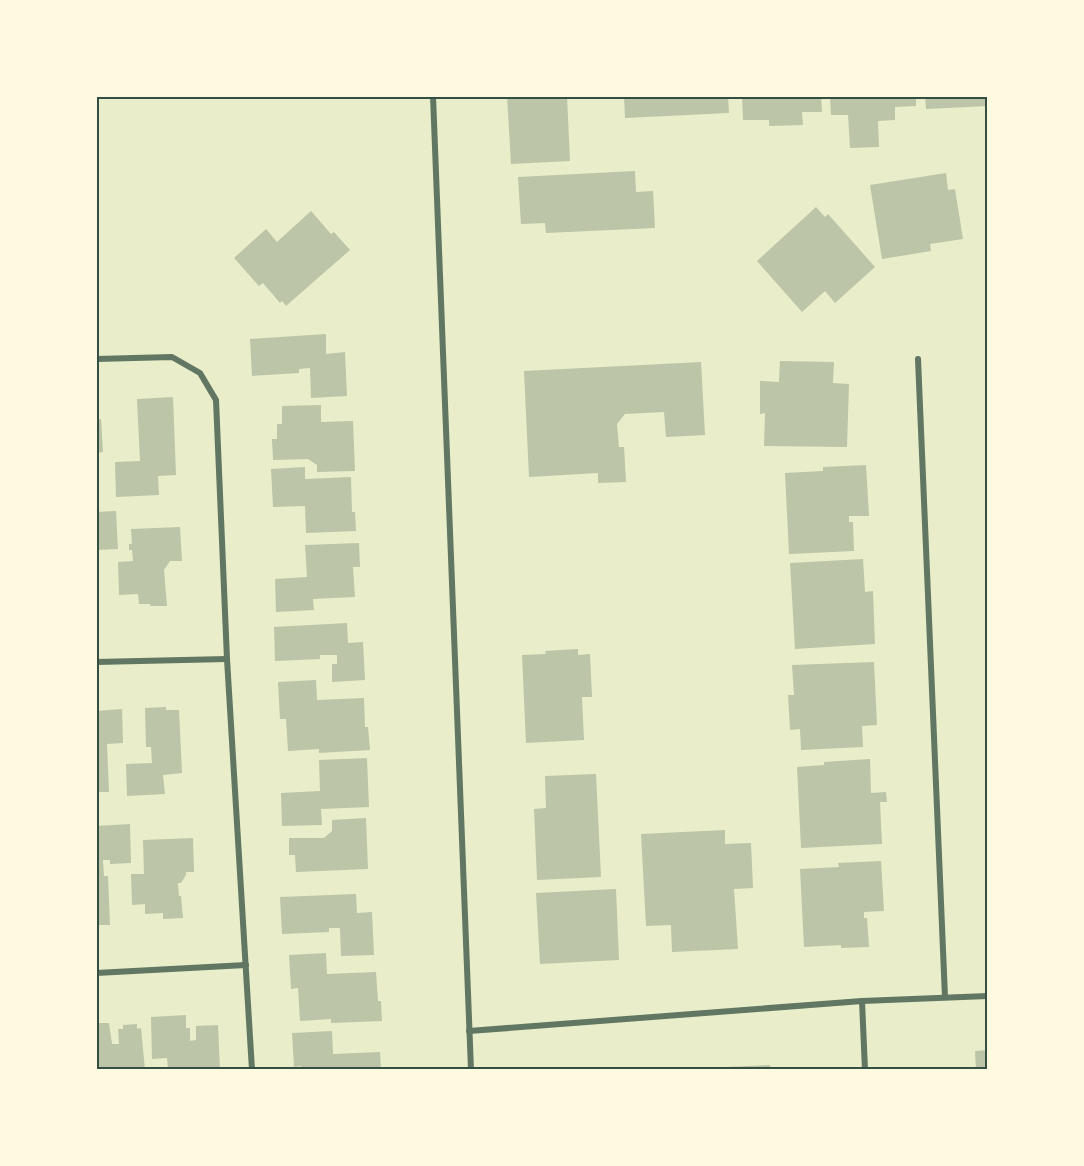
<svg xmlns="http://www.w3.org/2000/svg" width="1084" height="1166" font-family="Mulish,sans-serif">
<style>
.building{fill:#bcc5a7}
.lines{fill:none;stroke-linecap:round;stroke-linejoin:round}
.minor{stroke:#617663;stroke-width:6}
.neatline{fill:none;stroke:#344e41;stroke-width:2}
</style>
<rect width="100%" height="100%" fill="#e9edc9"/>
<g class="building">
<polygon points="507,96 567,96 570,161 511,164"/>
<polygon points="624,96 728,96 729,113 625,118"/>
<polygon points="742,96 821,96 822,112 802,112 803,125 769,126 769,120 743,120"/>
<polygon points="830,96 916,96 916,106 895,107 895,120 878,121 879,147 850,148 848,115 831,115"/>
<polygon points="925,96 988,96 988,106 926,109"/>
<polygon points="635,171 636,192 653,191 655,228 546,233 545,223 521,224 518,177"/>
<polygon points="946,173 948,190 955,189 963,239 930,244 931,251 882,259 870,185"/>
<polygon points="816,207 825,217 828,214 875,267 835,303 825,291 802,312 757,261"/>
<polygon points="311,211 331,234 334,232 350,250 286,306 282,301 280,303 263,283 259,286 234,258 266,229 277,242"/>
<polygon points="326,334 326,354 345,352 347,396 311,398 310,368 299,369 299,373 252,376 250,339"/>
<polygon points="780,361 834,362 833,383 849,384 847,447 764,446 765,413 760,414 760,381 779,382"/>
<polygon points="701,362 705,435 666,437 664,412 625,414 617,424 619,447 624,447 626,482 598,483 598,473 529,477 524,371"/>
<polygon points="173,397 176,475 158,476 159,495 116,497 115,462 140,461 137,399"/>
<polygon points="321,405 321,422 353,421 355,471 317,472 317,465 308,459 273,460 272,439 277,439 277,424 282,424 282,406"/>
<polygon points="101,419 103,452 96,453 96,420"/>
<polygon points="866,465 869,516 849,516 849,522 853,522 854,551 789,554 785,473 823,471 823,467"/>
<polygon points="305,467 305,479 351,477 352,512 355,512 356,531 306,533 305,506 273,507 271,469"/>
<polygon points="116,511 118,549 96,550 96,512"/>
<polygon points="180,527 182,561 170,561 164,570 167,606 150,606 150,604 139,604 138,594 119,595 118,562 133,561 132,550 129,550 129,544 132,544 131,529"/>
<polygon points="359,543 360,567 353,567 355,597 313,599 314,610 276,612 275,579 307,577 305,545"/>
<polygon points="863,559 865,592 873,591 875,644 795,649 790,563"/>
<polygon points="347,623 348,643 363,642 365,680 332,682 332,664 337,664 337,655 320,655 320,659 275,661 274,627"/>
<polygon points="578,649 578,655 590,654 592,697 582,697 584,740 526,743 522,655 546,654 545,651"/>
<polygon points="874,662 877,725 862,726 863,747 801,750 800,729 790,730 788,695 794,695 792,665"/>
<polygon points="316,680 317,700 364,698 365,727 368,727 370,750 319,753 319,749 288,751 286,719 280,719 278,682"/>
<polygon points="166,707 166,710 179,710 182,773 163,775 165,794 127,796 126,764 152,763 151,747 146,747 145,708"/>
<polygon points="122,709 123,743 107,744 109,792 96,792 96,711"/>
<polygon points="367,758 369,807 321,809 322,825 282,826 281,793 320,791 319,760"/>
<polygon points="870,759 871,793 886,792 887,802 880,802 882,844 801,848 797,767 824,765 824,762"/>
<polygon points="596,774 601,877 537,880 534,809 546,808 545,776"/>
<polygon points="366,818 368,869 296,872 295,855 289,855 289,838 324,838 332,831 332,820"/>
<polygon points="130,824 131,863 110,864 110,860 103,860 104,876 108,876 110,925 96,925 96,826"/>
<polygon points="725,830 725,844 751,843 753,888 734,889 738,949 672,952 671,925 646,926 641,834"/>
<polygon points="193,838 194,872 186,872 186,875 181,883 178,883 179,896 181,896 183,918 163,919 163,913 145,914 145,904 132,905 131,874 144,874 143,840"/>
<polygon points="881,861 884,911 864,912 864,918 867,918 869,947 841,948 841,945 804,947 800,869 839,867 838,863"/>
<polygon points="616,889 619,960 540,964 536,893"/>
<polygon points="356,894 357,913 372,912 374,955 341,956 340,928 329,928 329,932 282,934 280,897"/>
<polygon points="326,953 327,974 376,972 378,1001 381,1001 382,1021 331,1023 331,1019 300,1021 298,988 291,989 289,955"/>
<polygon points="186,1015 186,1028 190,1028 190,1041 196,1040 196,1026 218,1025 220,1070 168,1070 167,1058 152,1059 151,1017"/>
<polygon points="96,1023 109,1023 112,1044 119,1044 118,1029 123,1029 123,1025 137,1024 137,1029 141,1028 145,1070 96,1070"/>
<polygon points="332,1031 333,1054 380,1052 381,1070 301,1070 301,1066 294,1067 292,1033"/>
<polygon points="988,1050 988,1070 976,1070 975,1051"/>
<polygon points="770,1065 771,1070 704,1070 704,1068"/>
</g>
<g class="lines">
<g class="minor">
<polyline points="433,96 471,1070"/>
<polyline points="96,359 172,357 200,373 216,400 227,659 252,1070"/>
<polyline points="918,359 945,997"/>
<polyline points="96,662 227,659"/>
<polyline points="96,973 246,965"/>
<polyline points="862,1001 865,1070"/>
<polyline points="469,1031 862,1001 988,996"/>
</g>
</g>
<rect width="1084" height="1166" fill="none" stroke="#fefae0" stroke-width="195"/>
<rect x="98" y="98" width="888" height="970" class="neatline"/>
</svg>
